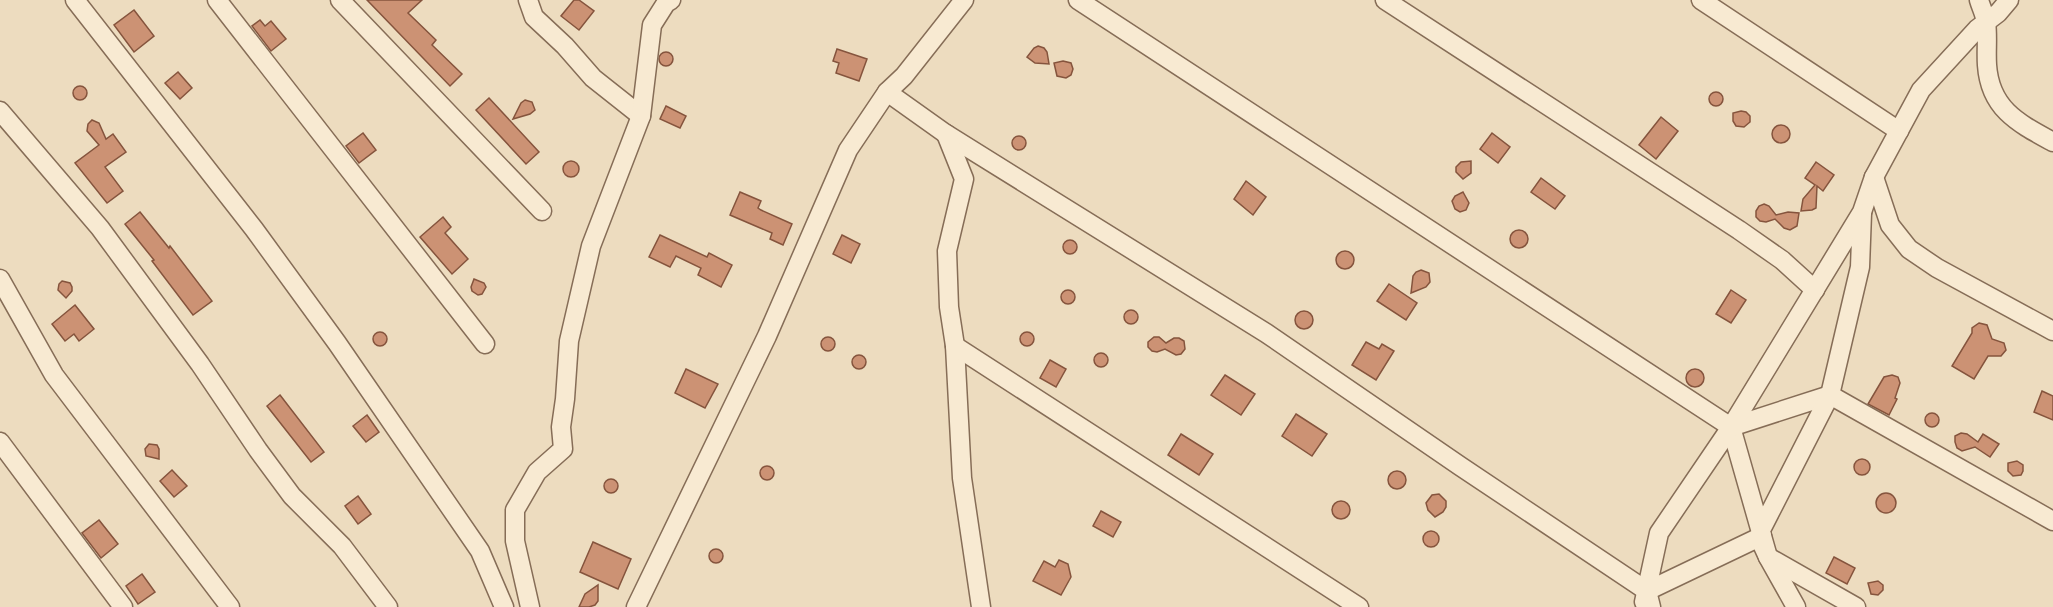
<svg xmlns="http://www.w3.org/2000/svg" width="2053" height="607" font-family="'Source Serif 4',serif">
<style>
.building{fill:#cc9274;stroke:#85543d;stroke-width:1.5}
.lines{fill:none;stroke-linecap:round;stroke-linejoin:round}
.minor-casing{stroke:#866d57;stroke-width:21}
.minor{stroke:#f8ead2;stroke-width:18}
</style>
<rect width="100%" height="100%" fill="#eddcbf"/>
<g class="building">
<polygon points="367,0 422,0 408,13 436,40 432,45 462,74 450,86"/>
<polygon points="574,0 579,0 594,11 579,30 561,16"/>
<polygon points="134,10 154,36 134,52 114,25"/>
<polygon points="260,20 265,26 271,21 286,39 271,51 252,26"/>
<polygon points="1038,46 1044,48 1047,52 1049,64 1035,63 1027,57 1034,48"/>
<polygon points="837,49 867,59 859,81 836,73 839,63 833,61"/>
<circle cx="666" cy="59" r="7"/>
<polygon points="1063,61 1071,63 1073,69 1071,75 1066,78 1057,76 1054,63"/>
<polygon points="178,72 192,88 180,99 165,83"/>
<circle cx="80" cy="93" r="7"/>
<circle cx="1716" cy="99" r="7"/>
<polygon points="489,98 539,152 526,164 476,110"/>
<polygon points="525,100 532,102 535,110 530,114 513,119 521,103"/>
<polygon points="666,106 686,116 680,128 660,119"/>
<polygon points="1741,111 1746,112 1750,116 1750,122 1744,127 1736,126 1733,121 1733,113"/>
<polygon points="1661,117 1678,131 1656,159 1639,145"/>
<polygon points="92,120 99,123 106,139 113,134 126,152 105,167 123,191 107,203 75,163 99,145 87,131 88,124"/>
<circle cx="1781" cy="134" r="9"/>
<polygon points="363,133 376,150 359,163 346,146"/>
<polygon points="1492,133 1510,147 1498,163 1480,149"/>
<circle cx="1019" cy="143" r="7"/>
<polygon points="1471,161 1471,173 1463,179 1456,172 1456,167 1461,162"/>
<circle cx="571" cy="169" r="8"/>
<polygon points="1816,162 1834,175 1823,191 1817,186 1816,208 1812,210 1801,211 1803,199 1815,185 1805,178"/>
<polygon points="1541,178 1565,196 1555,209 1531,192"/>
<polygon points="1246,181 1266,197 1253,215 1234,199"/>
<polygon points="740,192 761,201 758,208 761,210 792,224 783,245 770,239 772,233 730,215"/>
<polygon points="1463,192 1469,203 1466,210 1460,212 1455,209 1452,201 1455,196"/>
<polygon points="1764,204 1769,206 1776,215 1788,212 1799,213 1797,226 1790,230 1784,228 1775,219 1766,222 1760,221 1756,217 1756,211 1759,206"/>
<polygon points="140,212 169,248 170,246 212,301 193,315 152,261 154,260 125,224"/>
<polygon points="443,217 451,227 445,233 468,259 452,274 420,237"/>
<circle cx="1519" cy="239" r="9"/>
<polygon points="660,235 707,257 709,253 732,265 721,287 698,275 701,268 676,256 670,267 649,257"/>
<polygon points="842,235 860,244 851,263 833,254"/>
<circle cx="1070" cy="247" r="7"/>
<circle cx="1345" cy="260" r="9"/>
<polygon points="1421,270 1429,273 1430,282 1426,287 1411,293 1413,276 1416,272"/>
<polygon points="474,279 484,283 486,287 482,294 478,295 472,291 471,287"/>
<polygon points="62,281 70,283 72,287 72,291 66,298 58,290 59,284"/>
<polygon points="1389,284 1417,303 1406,320 1377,301"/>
<circle cx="1068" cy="297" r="7"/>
<polygon points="1731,290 1746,300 1731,323 1716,314"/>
<polygon points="75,305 94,329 79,341 74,334 65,341 52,324"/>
<circle cx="1131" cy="317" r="7"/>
<circle cx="1304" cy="320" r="9"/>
<polygon points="1979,323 1987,325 1992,339 2004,343 2006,350 2001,356 1988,356 1974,379 1952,366 1972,333 1972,328"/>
<circle cx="1027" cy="339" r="7"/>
<circle cx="380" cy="339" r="7"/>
<circle cx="828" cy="344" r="7"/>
<polygon points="1154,337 1159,337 1166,343 1174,338 1179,338 1184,341 1185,349 1181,354 1176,355 1165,349 1157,352 1152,351 1148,347 1148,342"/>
<polygon points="1366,342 1379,349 1382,344 1394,351 1376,380 1352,365"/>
<circle cx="1101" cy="360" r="7"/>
<circle cx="859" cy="362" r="7"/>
<polygon points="1050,360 1066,369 1056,387 1040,378"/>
<polygon points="686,369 718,384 705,408 675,393"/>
<circle cx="1695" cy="378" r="9"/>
<polygon points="1225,375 1255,394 1241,415 1211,395"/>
<polygon points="1892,375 1898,377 1900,383 1895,398 1897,399 1889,415 1868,404 1884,377"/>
<polygon points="2042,391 2053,396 2053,420 2034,412"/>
<polygon points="280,395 324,452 311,462 267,406"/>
<circle cx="1932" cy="420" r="7"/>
<polygon points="1296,414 1327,434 1312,456 1282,436"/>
<polygon points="367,415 379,432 366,442 353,426"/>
<polygon points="1961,433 1967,434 1978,442 1983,434 1999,444 1990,457 1975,447 1962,451 1957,448 1955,442 1955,436"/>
<polygon points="1181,434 1213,454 1199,475 1168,455"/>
<polygon points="149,444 157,445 159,449 159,459 146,456 145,449"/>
<circle cx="1862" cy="467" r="8"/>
<polygon points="2017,461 2023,465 2023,471 2021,475 2013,476 2008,471 2008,463"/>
<circle cx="767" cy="473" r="7"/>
<polygon points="172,470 187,486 174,497 160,481"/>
<circle cx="1397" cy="480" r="9"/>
<circle cx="611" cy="486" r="7"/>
<circle cx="1886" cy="503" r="10"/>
<polygon points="1439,494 1446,501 1446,507 1443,512 1435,517 1428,510 1426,503 1432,495"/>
<polygon points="358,496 371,514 358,524 345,506"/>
<circle cx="1341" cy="510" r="9"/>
<polygon points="1101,511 1121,522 1113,537 1093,526"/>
<polygon points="99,520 118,544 101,558 82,533"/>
<circle cx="1431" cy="539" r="8"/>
<polygon points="593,542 631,559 618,589 580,572"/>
<circle cx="716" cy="556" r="7"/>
<polygon points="1834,557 1855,568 1847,584 1826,573"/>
<polygon points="1059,560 1068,564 1071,577 1061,595 1033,581 1044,561 1055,567"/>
<polygon points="142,574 155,592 138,604 126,586"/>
<polygon points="1878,581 1883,585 1883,590 1878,595 1871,594 1868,583"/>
<polygon points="598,585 598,601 595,605 589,607 579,607 585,594"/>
</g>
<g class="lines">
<defs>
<g id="minor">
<polyline points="75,0 254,229 337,343 480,551 504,607"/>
<polyline points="217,0 485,344"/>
<polyline points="340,0 542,211"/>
<polyline points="528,0 534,17 565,46 593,78 641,116"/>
<polyline points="1078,0 1731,427 1768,557 1796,607"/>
<polyline points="1385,0 1739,230 1782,260 1815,290"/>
<polyline points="1701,0 1899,131"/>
<path d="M1979 0C1981 7 1985 15 1986 22 1988 36 1986 51 1987 65 1990 109 2018 123 2053 142"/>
<polyline points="887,92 946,134 1266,333 1460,466 1647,591 1651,607"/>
<polyline points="0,111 100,228 200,364 258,450 292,496 342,546 388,607"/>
<polyline points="946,134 964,179 947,251 949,307 955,346 962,478 981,607"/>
<polyline points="1874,177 1890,225 1909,249 1937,268 2053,331"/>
<polyline points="0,279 54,375 230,607"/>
<polyline points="955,346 1359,607"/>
<polyline points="1731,427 1830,395 2053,521"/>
<polyline points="0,442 123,607"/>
<polyline points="1647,591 1762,536"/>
<polyline points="1644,602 1659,533 1731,427 1862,212 1874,177 1921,90 1977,29 1998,13 2009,0"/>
<polyline points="530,607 515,541 515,510 537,472 563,449 561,427 565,399 569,341 591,246 641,116 652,25 666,3 671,0"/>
<polyline points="636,607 767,336 848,150 887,92 904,76 964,0"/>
<polyline points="1856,607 1768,557 1762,544 1761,530 1830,395 1860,267 1862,213"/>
</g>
</defs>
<use href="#minor" class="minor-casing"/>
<use href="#minor" class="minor"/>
</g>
</svg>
